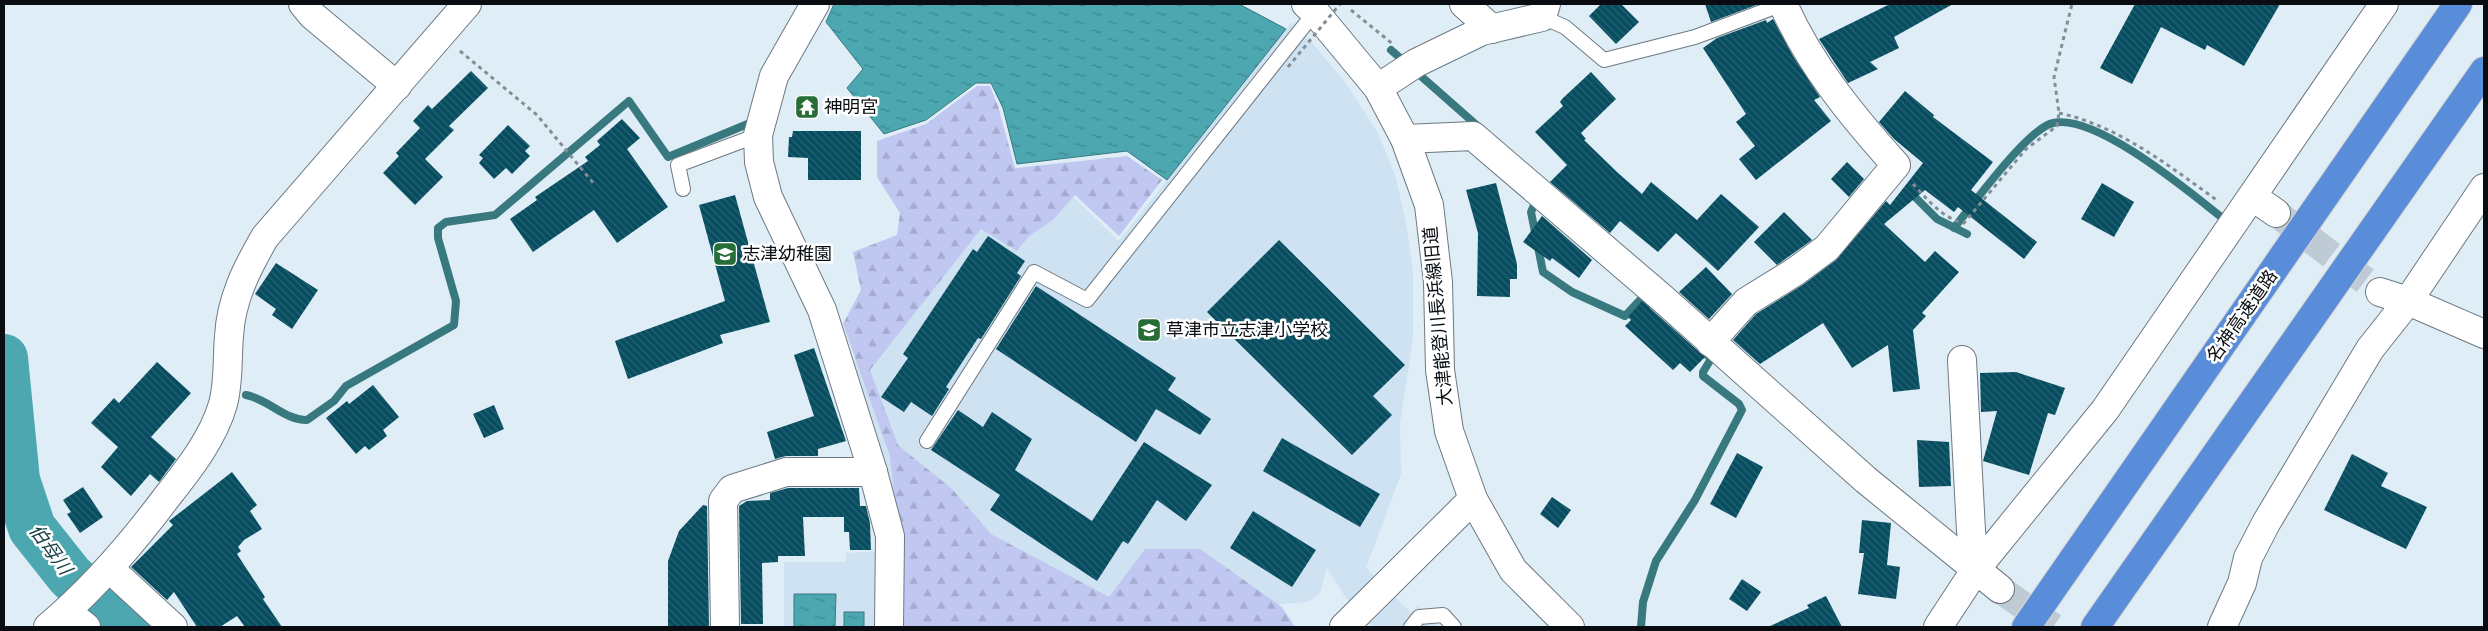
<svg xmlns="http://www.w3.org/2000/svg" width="2488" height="631" font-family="Bitter,'Noto Sans JP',serif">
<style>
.built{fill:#cee2f1}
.forest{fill:url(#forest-firs)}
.water{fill:url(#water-ripples);stroke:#387980}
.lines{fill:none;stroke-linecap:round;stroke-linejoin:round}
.stream{stroke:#387980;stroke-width:8}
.river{stroke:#4ca7b0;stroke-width:48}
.building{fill:url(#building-back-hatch)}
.street-tunnel{stroke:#bfcbd4;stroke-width:28;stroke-dasharray:28 14;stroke-linecap:butt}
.lane-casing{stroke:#6d7982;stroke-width:16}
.street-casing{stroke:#6d7982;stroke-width:30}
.secondary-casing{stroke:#6d7982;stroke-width:30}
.highway-casing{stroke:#cecfcf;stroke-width:30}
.path{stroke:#838d95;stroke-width:3;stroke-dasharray:4 4;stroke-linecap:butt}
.lane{stroke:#fff;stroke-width:14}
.street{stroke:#fff;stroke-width:28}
.secondary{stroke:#fff;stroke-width:28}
.highway{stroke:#5a8dd9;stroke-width:28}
.path-bridge{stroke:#838d95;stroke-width:3;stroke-dasharray:4 4;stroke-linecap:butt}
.labels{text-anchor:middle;stroke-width:5;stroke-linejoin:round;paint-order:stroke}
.poi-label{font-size:18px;fill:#090d11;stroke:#fff;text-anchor:start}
.street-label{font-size:18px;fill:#090d11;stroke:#fff}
.water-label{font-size:19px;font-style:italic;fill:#184246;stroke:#fff}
</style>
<defs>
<pattern id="forest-firs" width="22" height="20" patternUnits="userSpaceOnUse" patternTransform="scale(1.25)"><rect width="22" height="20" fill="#c0c8f1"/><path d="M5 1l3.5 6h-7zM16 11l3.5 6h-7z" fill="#a4abce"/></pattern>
<pattern id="water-ripples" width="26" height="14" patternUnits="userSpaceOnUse" patternTransform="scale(1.25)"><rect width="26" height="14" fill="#4ca7b0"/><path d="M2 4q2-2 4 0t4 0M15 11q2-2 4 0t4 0" fill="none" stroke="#3d868e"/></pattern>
<pattern id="building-back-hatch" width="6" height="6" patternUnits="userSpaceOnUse" patternTransform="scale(1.25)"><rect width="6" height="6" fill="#064d60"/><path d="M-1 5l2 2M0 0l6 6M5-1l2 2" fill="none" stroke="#296272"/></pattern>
</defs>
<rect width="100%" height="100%" fill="#dfedf7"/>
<polygon class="built" points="1291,23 1314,45 1345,82 1378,133 1396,178 1407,228 1413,273 1413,338 1400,423 1401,474 1366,568 1411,613 1418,606 1438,627 1372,627 1346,598 1327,568 1320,593 1307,602 1159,613 899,567 890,627 784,627 784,562 846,562 846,553 908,549 853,361 894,322 941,228 1058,182 1119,241"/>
<polygon class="forest" points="977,86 990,86 998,106 1015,168 1127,156 1162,180 1119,236 1075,195 1053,220 1029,236 1017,251 981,229 870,370 898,445 952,489 991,534 1109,597 1145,549 1200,549 1282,607 1295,627 902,627 904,586 890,456 843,324 861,290 853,252 897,235 900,213 877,177 877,141 926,124"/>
<g class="water">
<polygon points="834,4 1239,4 1286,29 1167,180 1127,151 1017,164 1003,108 991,83 976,83 926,120 884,134 847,88 863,69 826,22"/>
<polygon points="794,594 836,594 835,627 794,627"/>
<rect x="844" y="612" width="20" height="15"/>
</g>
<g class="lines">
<g class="stream">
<polyline points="1391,50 1406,63"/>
<polyline points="1414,70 1481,129"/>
<polyline points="1909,191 1937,219 1967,234"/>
<polyline points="1537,198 1531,212 1543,272 1572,292 1625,316 1642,298 1649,304"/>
<path d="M1954 228C1972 206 2028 128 2053 123 2095 113 2187 190 2220 216"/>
<path d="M246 395C268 399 284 420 307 420L334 401 346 386 454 325 456 301 438 238V228L446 222 495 215 629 101 668 157 750 123"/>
<polyline points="1641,627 1643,602 1656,561 1695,500 1742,410 1739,404 1703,376 1703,372 1711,359 1705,353"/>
</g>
<polyline class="river" points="4,358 16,480 32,528 70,576 127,627"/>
</g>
<g class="building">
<polygon points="1601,4 1621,4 1639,22 1616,44 1589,16"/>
<polygon points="1705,4 1759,4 1711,22"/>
<polygon points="1890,4 1953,4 1894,37 1899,48 1870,62 1878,69 1848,83 1819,39"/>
<polygon points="2135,4 2280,4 2244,66 2207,45 2205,50 2161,27 2132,84 2100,68"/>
<polygon points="1773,19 1793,56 1820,97 1814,100 1831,121 1756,180 1739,159 1755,146 1736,122 1746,114 1703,48 1717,38 1766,20 1767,23"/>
<polygon points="471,71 488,88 449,126 454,130 425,159 443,177 415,205 383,173 399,156 396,153 420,128 413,121 428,105 432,109"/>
<polygon points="1591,72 1616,99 1581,133 1586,139 1584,140 1618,173 1642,194 1651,182 1697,220 1721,194 1759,227 1718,271 1676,233 1658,252 1620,221 1610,233 1550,182 1567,165 1535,132 1563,106 1560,102 1562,99"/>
<polygon points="1905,91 1934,115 1933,117 1993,162 1971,190 2037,242 2024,259 1958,207 1954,212 1925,190 1884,224 1925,262 1935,251 1959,272 1922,313 1926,316 1913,330 1920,389 1893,392 1888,345 1852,368 1823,323 1760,364 1733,340 1756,314 1804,284 1836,260 1886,201 1890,205 1923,163 1894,139 1879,122"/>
<polygon points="622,119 640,138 627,149 668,207 617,243 594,210 533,252 510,219 537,200 535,197 588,161 585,157 600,145 597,141"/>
<polygon points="508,125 530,146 525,151 530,156 512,174 506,168 494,179 479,163 483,158 479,155"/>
<polygon points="793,131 861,131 861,180 808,180 808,158 788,157 789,137 792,137"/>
<polygon points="1847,162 1864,179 1849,197 1831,179"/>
<polygon points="1496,183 1517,264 1517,279 1510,279 1510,297 1477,296 1478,233 1466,190"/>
<polygon points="2102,183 2134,202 2114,237 2081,219"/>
<polygon points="735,195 770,322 720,335 723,343 628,379 615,341 725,301 699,205"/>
<polygon points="1784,212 1812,240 1777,265 1754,242"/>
<polygon points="1542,216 1592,260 1579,278 1552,258 1550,261 1523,242"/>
<polygon points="988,236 1025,261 1017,273 1021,276 981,339 978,338 946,387 949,389 932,416 911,402 904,412 881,397 908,358 903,354 973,249 977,252"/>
<polygon points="1279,240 1405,365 1373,396 1392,415 1352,455 1207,312"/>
<polygon points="276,263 318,290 292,329 272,315 276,309 255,294"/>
<polygon points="1706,267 1732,294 1709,319 1679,292"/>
<polygon points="1036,286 1176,378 1168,390 1211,419 1200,435 1156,409 1136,442 996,349"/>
<polygon points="1642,301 1705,357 1690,372 1680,363 1673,370 1625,326 1631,320 1628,317"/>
<polygon points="814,348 846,441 818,449 818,456 786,456 775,459 767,432 814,416 794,355"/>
<polygon points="157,362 191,393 151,437 176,459 159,482 150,474 131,496 101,467 118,447 91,423 114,398 119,403"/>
<polygon points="2016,372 2065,388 2055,415 2048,413 2029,475 1983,461 1997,411 1981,412 1980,373"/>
<polygon points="373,385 399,417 383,430 387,436 369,450 365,446 356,454 326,418 347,401 349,404"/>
<polygon points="494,405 504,429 484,438 473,414"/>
<polygon points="958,410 983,427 992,412 1032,439 1015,470 1092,521 1144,442 1212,485 1186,521 1157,500 1128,544 1123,541 1097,581 990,510 1000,495 931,450"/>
<polygon points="1282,438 1380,494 1360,527 1263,471"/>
<polygon points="1917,440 1949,442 1951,486 1919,487"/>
<polygon points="1737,453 1763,467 1736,518 1710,504"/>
<polygon points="2352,454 2388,473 2381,486 2427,507 2406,549 2324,510"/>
<polygon points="232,472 257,505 250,511 262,529 244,540 238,547 241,551 237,554 265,597 263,599 282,627 245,627 237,616 220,627 197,627 174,592 167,600 131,567 173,525 169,521"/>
<polygon points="83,487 103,517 80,533 67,514 71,512 63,500"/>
<polygon points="788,488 859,488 860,506 866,506 870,523 871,550 850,550 849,532 844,532 844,517 803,517 805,556 778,556 778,562 762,563 763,624 741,624 739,506 747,501 770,500 770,493"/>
<polygon points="1552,497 1571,510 1558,528 1540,514"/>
<polygon points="703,505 707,506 709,627 668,627 668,561 679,531"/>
<polygon points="1253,511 1316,550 1292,587 1230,548"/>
<polygon points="1862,520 1891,523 1887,565 1900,567 1896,599 1858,594 1864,553 1859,553"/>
<polygon points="1742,579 1761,592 1747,611 1729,599"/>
<polygon points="1826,596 1842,627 1768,627 1809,608 1807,605"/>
</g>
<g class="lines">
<g class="street-tunnel">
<polyline points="2276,213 2380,292"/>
<polyline points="2000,589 2053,627"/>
</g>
<defs>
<g id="lane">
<polyline points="1542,17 1565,27 1604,60 1695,37 1783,4"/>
<polyline points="683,189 678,165 758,135"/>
<polyline points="927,441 1034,272 1087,300 1315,12"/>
<polyline points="1411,627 1419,617 1443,615 1454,627"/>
</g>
<g id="street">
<polyline points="303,4 312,15 397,86"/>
<polyline points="815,4 774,76 758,135 759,162 768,197 822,310 873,472 890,536 889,627"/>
<polyline points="1464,4 1492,29"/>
<polyline points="1378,88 1416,63 1482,31 1542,17 1546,4"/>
<polyline points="1405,139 1473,136 1662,298 1866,480 2000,589"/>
<polyline points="2253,197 2276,213"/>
<polyline points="2380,292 2408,301 2484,334"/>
<path d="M1710 342 1746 302 1796 271 1827 248 1896 165C1852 116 1810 65 1783 4"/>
<polyline points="1962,360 1971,531 1976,569"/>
<polyline points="110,569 173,627"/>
<polyline points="67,612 86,627"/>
<path d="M48 627C93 589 131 545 166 498 188 470 213 439 223 404 229 382 227 358 229 336 231 299 247 268 265 237L467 4"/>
<polyline points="725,627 723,501 732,489 786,472 873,472"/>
<polyline points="1344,627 1473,499"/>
<polyline points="1938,627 1976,569 2105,410 2384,4"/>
<polyline points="2222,627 2242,583 2248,558 2266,523 2370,349 2408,301 2484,188"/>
</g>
<polyline id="secondary" points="1306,4 1315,12 1378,88 1405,139 1429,205 1438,282 1440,370 1449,431 1473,499 1513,570 1570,627"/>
<g id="highway">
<polyline points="2026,627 2458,4"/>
<polyline points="2095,627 2484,71"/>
</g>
</defs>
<use href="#lane" class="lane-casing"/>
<use href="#street" class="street-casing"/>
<use href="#secondary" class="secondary-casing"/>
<use href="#highway" class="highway-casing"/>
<g class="path">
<polyline points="1351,10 1394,45"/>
<polyline points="460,51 537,115 594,184"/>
<path d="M2059 113C2119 126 2169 166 2218 201"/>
<path d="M1913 184C1927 199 1943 219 1964 223L2026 149 2057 126 2059 113 2054 77 2072 4"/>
</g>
<use href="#lane" class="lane"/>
<use href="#street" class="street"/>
<use href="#secondary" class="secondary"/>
<use href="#highway" class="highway"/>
<polyline class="path-bridge" points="1288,67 1340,4"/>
</g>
<defs>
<symbol id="temple-square" viewBox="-11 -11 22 22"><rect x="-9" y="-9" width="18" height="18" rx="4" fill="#276d38" stroke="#fff"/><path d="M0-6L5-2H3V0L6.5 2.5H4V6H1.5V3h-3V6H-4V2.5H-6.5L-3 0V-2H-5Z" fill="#fff"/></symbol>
<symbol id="school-square" viewBox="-11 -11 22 22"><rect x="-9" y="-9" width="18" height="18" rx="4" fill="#276d38" stroke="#fff"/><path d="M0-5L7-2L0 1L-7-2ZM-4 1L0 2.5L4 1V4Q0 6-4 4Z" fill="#fff"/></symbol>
</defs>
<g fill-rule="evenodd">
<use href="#temple-square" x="793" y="93" width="28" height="28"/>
<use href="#school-square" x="711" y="240" width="28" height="28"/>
<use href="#school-square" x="1135" y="316" width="28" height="28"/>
</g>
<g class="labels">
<g class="poi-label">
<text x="824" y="113">神明宮</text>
<text x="742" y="260">志津幼稚園</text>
<text x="1166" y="336">草津市立志津小学校</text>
</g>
<g class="street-label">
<text transform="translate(1438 316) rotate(-95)" y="6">大津能登川長浜線旧道</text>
<text transform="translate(2242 316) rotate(-55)" y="6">名神高速道路</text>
</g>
<g class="water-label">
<text transform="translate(51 549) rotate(54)" y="7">伯母川</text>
</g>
</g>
<rect width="2488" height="631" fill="none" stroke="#090d11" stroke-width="10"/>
</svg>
